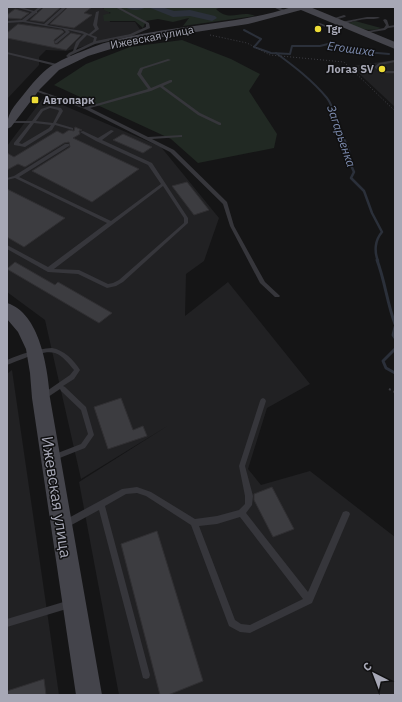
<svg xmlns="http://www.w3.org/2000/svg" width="402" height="702" font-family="'IBM Plex Sans',sans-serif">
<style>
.built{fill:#212123}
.green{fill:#212923}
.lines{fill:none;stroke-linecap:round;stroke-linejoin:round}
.stream-far2{stroke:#2b303a;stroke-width:2}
.stream-far1{stroke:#2b303a;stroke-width:2.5}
.stream{stroke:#2b303a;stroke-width:3}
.river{fill:#2b303a;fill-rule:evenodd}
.building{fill:#3c3c40;stroke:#302f32}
.path-far1{stroke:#3c3c42;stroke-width:1;stroke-dasharray:1 2;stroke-linecap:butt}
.path{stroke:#3c3c42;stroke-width:2;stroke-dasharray:2 3;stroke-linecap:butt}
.lane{fill:#36363b;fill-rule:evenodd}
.secondary{fill:#44444b;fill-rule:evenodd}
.poi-dot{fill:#eddc36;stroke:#101011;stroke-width:1.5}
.labels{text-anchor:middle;stroke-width:3;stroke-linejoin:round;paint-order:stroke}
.far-poi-label{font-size:11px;font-weight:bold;fill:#a7a8b6;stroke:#101011;text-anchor:start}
.far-street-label{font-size:11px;fill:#a7a8b6;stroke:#101011}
.far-water-label{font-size:12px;font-style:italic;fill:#7e8db1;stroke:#101011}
.near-street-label{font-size:16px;fill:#a7a8b6;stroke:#101011}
</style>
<rect width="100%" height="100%" fill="#151516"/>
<g class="built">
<polygon points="7,7 99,7 109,10 110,22 135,22 141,31 66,51 46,50 39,57 39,65 7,99"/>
<polygon points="395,60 395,107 351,66"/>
<polygon points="44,97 161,147 219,218 204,261 186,274 185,316 228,282 310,384 267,408 248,469 261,485 310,471 395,537 395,695 119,695 79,482 169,425 81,479 45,320 7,292 7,146"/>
<polygon points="12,370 47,611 59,695 7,695 7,374"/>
</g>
<g class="green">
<path d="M104 7H222L216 9C230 23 241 9 255 16L183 26 189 18 173 22 158 19 146 21 143 28 135 21H104L103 15 111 13 104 10Z"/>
<path d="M355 21 381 28C371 32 357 29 349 23Z"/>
<polygon points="182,40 231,59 260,74 249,91 277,134 274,148 198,163 171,139 54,85 86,64 130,47"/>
</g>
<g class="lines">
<g class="stream-far2">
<polyline points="244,30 261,39 254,47 271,53 290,54 292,46 320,46 328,44 355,51 389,54"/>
<path d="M276 53C295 67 312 80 327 98 331 103 332 109 336 114"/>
</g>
<path class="stream-far1" d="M335 113V118L349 151 350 163 354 172 351 178 364 191 372 213 382 232C375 240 374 251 378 261"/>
<g class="stream">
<path d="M377 260C385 281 387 303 395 324"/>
<polyline points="395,327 393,335 395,338"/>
<polyline points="395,349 383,361 386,368 395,373"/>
</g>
<g class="river">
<path d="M125 7H146C141 11 130 11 125 7Z"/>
<polygon points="148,7 162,7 174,11 190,10 215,16 217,18 212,21 190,16 173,17"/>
</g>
</g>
<g class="building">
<polygon points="44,7 61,7 44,22 30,20"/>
<polygon points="68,7 92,7 84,13 92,15 74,28 50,24"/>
<polygon points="15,9 29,13 21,19 7,18 7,15"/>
<polygon points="18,24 62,30 64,32 54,40 55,44 58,44 71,33 81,35 66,50 7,38 7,33"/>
<polygon points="75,127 82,130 79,131 80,134 73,138 139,169 92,202 32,171 70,147 69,142 64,143 25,167 18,164 7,170 7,153 14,157 57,131 63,134 69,130 74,131"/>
<polygon points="123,134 152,147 143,153 113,140"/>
<polygon points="187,182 209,210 194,215 172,186"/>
<polygon points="7,189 65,218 24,247 7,237"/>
<polygon points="15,262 55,285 58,282 112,313 99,323 7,269"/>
<polygon points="121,398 133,430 143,426 147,436 108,449 94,407"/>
<polygon points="272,487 294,529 273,537 254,500 254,494"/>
<polygon points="157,531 203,681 168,695 160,695 121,544"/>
<polygon points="44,679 46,695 7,695 7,691"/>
</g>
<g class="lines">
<polyline class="path-far1" points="210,35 247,43 270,55 344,62 395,111"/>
<polyline class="path" points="389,389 395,392"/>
<g class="lane">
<path d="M15 7H21L34 11 39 7H43L37 11V13H36L26 21 44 24 63 7H67L47 25 82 31 89 34 95 29 93 25 96 12 99 11 97 25 99 29 91 35 97 37 96 41 130 34 146 27V24L115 7H119L149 23 150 28 132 36 95 44 71 55 70 56 74 59 72 60 66 56 69 53 73 51 76 42 84 34 68 30 70 32 69 33 57 43H55V41L66 32 63 29 23 22 7 23V21L22 20 32 12ZM87 35 94 38 93 42 76 50 80 42Z"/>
<polygon points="273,7 278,7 289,12 286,13"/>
<polygon points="344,15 346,16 345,17 334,20 332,19"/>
<path d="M367 17H378L380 18C376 19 372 19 367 19 354 20 342 25 330 29L318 24 320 23 330 27 341 22Z"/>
<polygon points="385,19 387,20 389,26 395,25 395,27 388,28 385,30 366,33 364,32 384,28 386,25 383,20"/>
<polygon points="7,52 61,65 62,66 60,67 7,54"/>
<polygon points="168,59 171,60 143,69 141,74 151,88 170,80 172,80 172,82 163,86 200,113 221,123 221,125 219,125 198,115 160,87 151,91 90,108 148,137 182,135 182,137 181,137 152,139 174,150 227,202 234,226 265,282 279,295 280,296 279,297 275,297 260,283 230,226 223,204 170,152 85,109 32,90 35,89 86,107 148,89 137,74 140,68"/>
<path d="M395 60V62L381 65 378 67 385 71H395V73C387 74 380 73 374 67L379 63Z"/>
<path d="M50 106 61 108 63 111 56 123 73 128V130L55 125 52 130 25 147 14 145V143L30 123H8V121H32L41 109ZM50 108 58 110 59 111 53 123 36 121 43 111ZM34 123 51 125 49 128 22 144 19 143Z"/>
<path d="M111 130 114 131 102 140 152 163 188 218V223L123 282 116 286 107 288 78 274 48 272 7 249V245L48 267 107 223 15 178 7 180V178L14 176 65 144H69V146L19 177 111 221 161 184 148 165 96 141 80 132 83 131 98 138ZM163 186 184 218V223L119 280 113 283 108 284 79 270 54 269Z"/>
<path d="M52 348C64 350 74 360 80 370L74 379 63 386 65 387 86 407 94 435 85 448 52 461 50 460 49 458 50 456 81 444 88 434 81 410 61 391 60 389 45 399 43 400 41 399 40 397 41 395 70 375 74 370C69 364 63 356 55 353 43 349 18 361 7 365V360C21 354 36 349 52 348Z"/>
<path d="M263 398 265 399 266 401 245 466 253 496 252 505 246 513 308 592 343 512 346 511 349 512 350 514 312 603 250 633 240 632 229 626 191 525 146 496 137 493 126 494 105 506 150 675 149 678 146 679 143 678 99 510 66 528 63 527 62 524 63 521 122 489 137 487 151 492 195 519 217 516 239 510 245 504V496L239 466 260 401 261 399ZM240 517 303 599 250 625 241 624 235 620 199 526 217 524Z"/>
<polygon points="70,600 73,601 74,604 73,607 7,627 7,619"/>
</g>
<g class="secondary">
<path d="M292 7H310L395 42V49L301 10 248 24 137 41 88 56 59 70 40 89 11 127 7 129C7 112 14 107 24 94 32 84 40 74 51 66 64 58 78 53 93 47 157 24 227 28 292 7Z"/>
<path d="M7 303C40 313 48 369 50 398L102 695H76L32 398 30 373 26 349 18 332 7 319Z"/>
</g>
</g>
<g class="poi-dot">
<circle cx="318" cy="29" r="4"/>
<circle cx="382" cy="69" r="4"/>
<rect x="31" y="96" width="8" height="8" rx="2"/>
</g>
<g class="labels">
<g class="far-poi-label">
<text x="326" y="33">Tgr</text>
<text x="374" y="73" text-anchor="end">Логаз SV</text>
<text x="43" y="104">Автопарк</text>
</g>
<g class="far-street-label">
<text transform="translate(152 37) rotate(-11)" y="4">Ижевская улица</text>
</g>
<g class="far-water-label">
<text transform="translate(351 49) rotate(8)" y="4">Егошиха</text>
<text transform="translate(341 136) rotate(71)" y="4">Загарьенка</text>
</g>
<g class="near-street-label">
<text transform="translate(57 497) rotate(81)" y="6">Ижевская улица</text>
</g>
</g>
<rect width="402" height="702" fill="none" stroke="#a7a8b6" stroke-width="16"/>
<g transform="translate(374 674) rotate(318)" stroke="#101011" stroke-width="3" paint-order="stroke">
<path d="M0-3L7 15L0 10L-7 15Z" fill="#a7a8b6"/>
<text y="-6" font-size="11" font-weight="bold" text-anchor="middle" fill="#a7a8b6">С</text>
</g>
</svg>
